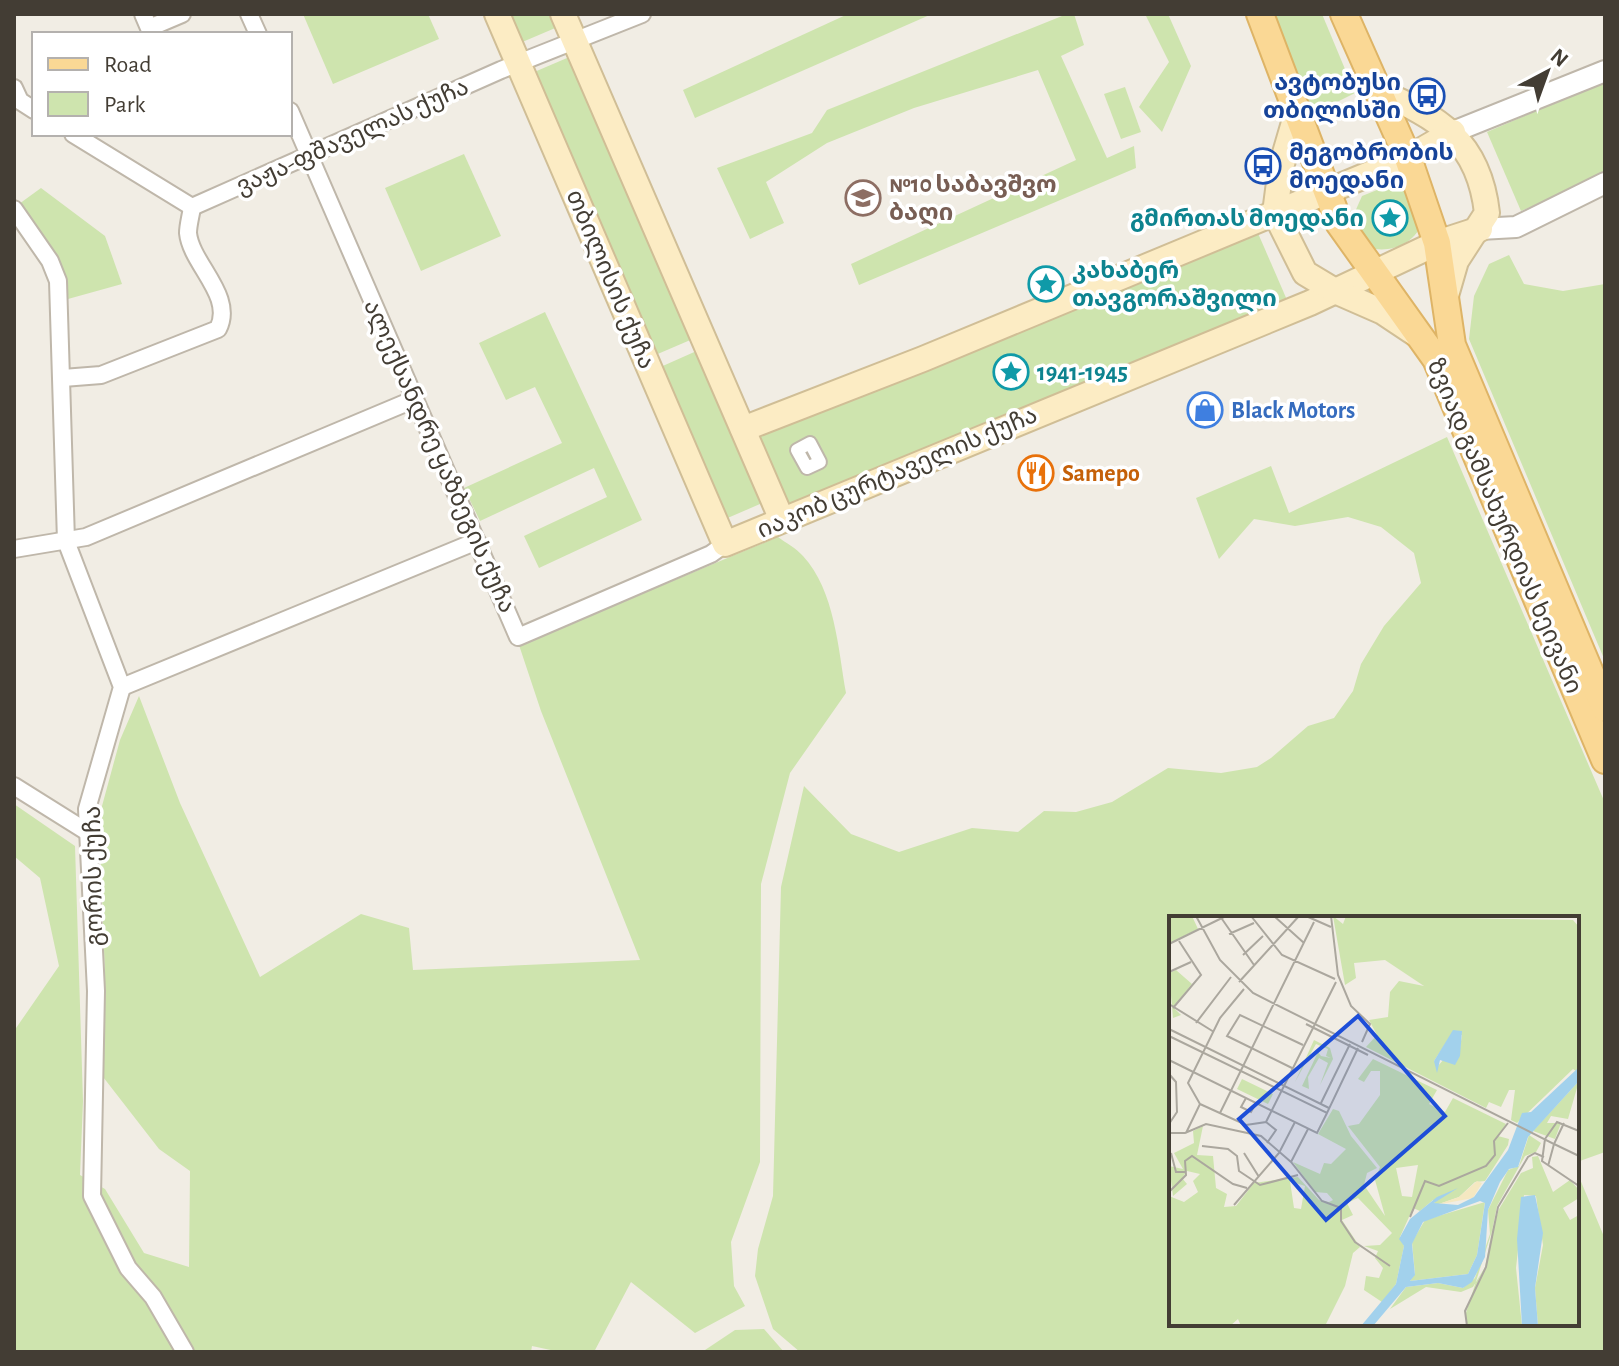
<svg xmlns="http://www.w3.org/2000/svg" width="1619" height="1366" font-family="'Alegreya Sans','Noto Sans Georgian',sans-serif">
<style>
.green{fill:#cee4ae}
.lines{fill:none;stroke-linecap:round;stroke-linejoin:round}
.pedestrian-casing{stroke:#bfb7aa;stroke-width:16}
.minor-casing{stroke:#bfb7aa;stroke-width:20}
.tertiary-casing{stroke:#bfb7aa;stroke-width:24}
.secondary-casing{stroke:#d0be96;stroke-width:28}
.primary-casing{stroke:#deb466;stroke-width:30}
.pedestrian{stroke:#fff;stroke-width:12}
.minor{stroke:#fff;stroke-width:16}
.tertiary{stroke:#fff;stroke-width:20}
.secondary{stroke:#fcecc4;stroke-width:24}
.primary{stroke:#fad895;stroke-width:26}
.labels{text-anchor:middle;stroke-width:7;stroke-linejoin:round;paint-order:stroke}
.transit-label{font-size:24px;font-weight:bold;fill:#164399;stroke:#fff;text-anchor:end}
.street-label{font-size:24px;fill:#433d34;stroke:#fff}
.education-label{font-size:24px;font-weight:bold;fill:#785e54;stroke:#fff;text-anchor:start}
.culture-label{font-size:24px;font-weight:bold;fill:#0d838f;stroke:#fff;text-anchor:start}
.shop-label{font-size:24px;font-weight:bold;fill:#366cbe;stroke:#fff;text-anchor:start}
.food-label{font-size:24px;font-weight:bold;fill:#c56008;stroke:#fff;text-anchor:start}
.inset-road{fill:none;stroke:#aba79e;stroke-width:2}
.view{fill:#1d4ed8;fill-opacity:0.15;stroke:#1d4ed8;stroke-width:4}
.inset-edge{fill:none;stroke:#433d34;stroke-width:4}
</style>
<rect width="100%" height="100%" fill="#f1ede4"/>
<g class="green">
<polygon points="303,14 428,14 439,39 333,84"/>
<polygon points="507,14 554,14 560,26 520,43"/>
<polygon points="848,14 932,14 695,118 683,90"/>
<polygon points="1067,14 1074,14 1084,45 1061,56 1107,158 1134,146 1136,168 859,285 851,264 1076,160 1038,70 914,108 827,143 766,182 784,223 750,239 717,168 812,133 827,110"/>
<polygon points="1145,14 1168,14 1191,66 1162,132 1139,107 1169,62"/>
<polygon points="1264,14 1322,14 1355,93 1305,118"/>
<polygon points="574,55 695,338 653,356 532,73"/>
<polygon points="1605,81 1605,175 1521,211 1487,132"/>
<polygon points="1125,87 1141,132 1121,139 1104,94"/>
<polygon points="464,154 501,236 421,271 385,188"/>
<path d="M1392 184 1407 190 1422 224C1412 245 1391 253 1369 248L1354 214 1362 196Z"/>
<path d="M41 188 105 236 122 284 68 299C70 264 37 231 19 204Z"/>
<polygon points="1254,224 1287,300 788,509 755,435"/>
<polygon points="1509,255 1524,284 1563,291 1605,284 1605,661 1469,339 1474,296 1489,264"/>
<polygon points="545,312 642,520 539,568 524,536 607,497 594,468 480,521 464,488 562,443 535,387 506,400 479,343"/>
<polygon points="701,349 767,501 723,520 656,369"/>
<polygon points="1447,437 1605,803 1605,1152 1577,1162 1577,918 1171,918 1171,1324 1577,1324 1577,1172 1605,1239 1605,1352 800,1352 773,1329 755,1276 758,1249 773,1196 781,887 804,786 851,834 899,852 972,828 1018,832 1044,811 1076,812 1112,802 1168,768 1221,773 1257,767 1271,758 1308,726 1334,718 1353,691 1361,664 1384,626 1421,583 1414,553 1381,527 1348,517 1295,526 1254,519 1219,559 1196,498 1271,466 1289,513"/>
<path d="M778 537C786 543 796 548 803 556 835 591 838 648 846 693L790 773 761 884 760 1162 731 1242 734 1286 745 1306 695 1333 631 1282 594 1352H560L532 1346 531 1352H14V1031L59 966 40 878 14 856V804L75 846 83 1101 80 1175 105 1189 144 1253 189 1267 190 1171 159 1149 100 1073 105 976 99 817 120 740 139 696 180 803 260 977 361 914 409 928 413 970 640 960 541 711 519 645Z"/>
<polygon points="764,1329 784,1352 702,1352 735,1330"/>
</g>
<g class="lines">
<defs>
<polygon id="pedestrian" points="810,443 820,462 807,468 797,450"/>
<g id="minor">
<polyline points="143,14 149,28 182,14"/>
<polyline points="249,14 258,34"/>
<polyline points="14,88 20,101 34,110"/>
<polyline points="290,111 518,637 711,554 725,544"/>
<polyline points="73,134 192,207 501,70 642,14"/>
<polyline points="14,209 50,261 58,281 66,541 122,687 87,809 96,991 92,1196 128,1268 153,1297 185,1352"/>
<path d="M63 378 101 375 218 329C235 296 191 264 188 233 188 225 191 215 192 207"/>
<polyline points="14,549 86,537 415,399"/>
<polyline points="122,687 477,541"/>
<polyline points="14,786 89,833"/>
</g>
<g id="tertiary">
<polyline points="1453,132 1605,71"/>
<polyline points="1480,229 1516,227 1605,183"/>
</g>
<g id="secondary">
<polyline points="497,14 725,544 1310,303 1437,243 1480,229"/>
<polyline points="563,14 782,520"/>
<path d="M1377 91C1439 117 1479 141 1487 213L1456 261 1445 299"/>
<polyline points="1298,109 1281,167 1275,213 1305,273 1335,291 1383,312 1416,334"/>
<polyline points="743,429 923,359 1408,158 1453,132"/>
</g>
<g id="primary">
<polyline points="1260,14 1339,223 1436,359 1605,760"/>
<polyline points="1344,14 1408,158 1437,243 1452,345 1605,708"/>
</g>
</defs>
<use href="#pedestrian" class="pedestrian-casing"/>
<use href="#minor" class="minor-casing"/>
<use href="#tertiary" class="tertiary-casing"/>
<use href="#secondary" class="secondary-casing"/>
<use href="#primary" class="primary-casing"/>
<use href="#pedestrian" class="pedestrian"/>
<use href="#minor" class="minor"/>
<use href="#tertiary" class="tertiary"/>
<use href="#secondary" class="secondary"/>
<use href="#primary" class="primary"/>
</g>
<defs>
<symbol id="bus-ring" viewBox="-11 -11 22 22"><circle r="9.5" fill="#fff" stroke="#1a4fb4" stroke-width="1.5"/><path d="M-5-6H5V4H4V6H2V4H-2V6H-4V4H-5ZM-3.5-4V0h7V-4ZM-3.5 1.2v1.5H-2V1.2ZM2 1.2v1.5H3.5V1.2Z" fill="#1a4fb4"/></symbol>
<symbol id="school-ring" viewBox="-11 -11 22 22"><circle r="9.5" fill="#fff" stroke="#8d6e63" stroke-width="1.5"/><path d="M0-5L7-2L0 1L-7-2ZM-4 1L0 2.5L4 1V4Q0 6-4 4Z" fill="#8d6e63"/></symbol>
<symbol id="sight-ring" viewBox="-11 -11 22 22"><circle r="9.5" fill="#fff" stroke="#0f9aa8" stroke-width="1.5"/><path d="M0-6L1.8-2.2L6-1.7L2.9 1.2L3.7 5.4L0 3.3L-3.7 5.4L-2.9 1.2L-6-1.7L-1.8-2.2Z" fill="#0f9aa8"/></symbol>
<symbol id="shop-ring" viewBox="-11 -11 22 22"><circle r="9.5" fill="#fff" stroke="#3f7fe0" stroke-width="1.5"/><path d="M-5-2.5h2.3a2.7 3.5 0 0 1 5.4 0H5L5.5 6h-11ZM-1.5-2.5h3a1.5 2.3 0 0 0-3 0Z" fill="#3f7fe0"/></symbol>
<symbol id="restaurant-ring" viewBox="-11 -11 22 22"><circle r="9.5" fill="#fff" stroke="#e8710a" stroke-width="1.5"/><path d="M-5-6h1v4h1v-4h1v4h1v-4h1v5L-1.5 .5V6h-2V.5L-5-1ZM5-6V6H3V1.5H1.5Q1.5-4 5-6Z" fill="#e8710a"/></symbol>
</defs>
<g fill-rule="evenodd">
<use href="#bus-ring" x="1407" y="76" width="40" height="40"/>
<use href="#bus-ring" x="1243" y="146" width="40" height="40"/>
<use href="#school-ring" x="843" y="178" width="40" height="40"/>
<use href="#sight-ring" x="1370" y="198" width="40" height="40"/>
<use href="#sight-ring" x="1026" y="264" width="40" height="40"/>
<use href="#sight-ring" x="991" y="352" width="40" height="40"/>
<use href="#shop-ring" x="1185" y="390" width="40" height="40"/>
<use href="#restaurant-ring" x="1016" y="453" width="40" height="40"/>
</g>
<g class="labels">
<g class="transit-label">
<text x="1401" y="90">ავტობუსი<tspan x="1401" dy="28">თბილისში</tspan></text>
<text x="1289" y="160" text-anchor="start">მეგობრობის<tspan x="1289" dy="28">მოედანი</tspan></text>
</g>
<g class="street-label">
<text transform="translate(352 136) rotate(-24)" y="8">ვაჟა-ფშაველას ქუჩა</text>
<text transform="translate(611 279) rotate(67)" y="8">თბილისის ქუჩა</text>
<text transform="translate(440 456) rotate(66)" y="8">ალექსანდრე ყაზბეგის ქუჩა</text>
<text transform="translate(897 472) rotate(-23)" y="8">იაკობ ცურტაველის ქუჩა</text>
<text transform="translate(1505 526) rotate(67)" y="8">ზვიად გამსახურდიას ხეივანი</text>
<text transform="translate(93 876) rotate(-91)" y="8">გორის ქუჩა</text>
</g>
<g class="education-label">
<text x="889" y="192">№10 საბავშვო<tspan x="889" dy="28">ბაღი</tspan></text>
</g>
<g class="culture-label">
<text x="1364" y="226" text-anchor="end">გმირთას მოედანი</text>
<text x="1072" y="278">კახაბერ<tspan x="1072" dy="28">თავგორაშვილი</tspan></text>
<text x="1037" y="380">1941-1945</text>
</g>
<g class="shop-label">
<text x="1231" y="418">Black Motors</text>
</g>
<g class="food-label">
<text x="1062" y="481">Samepo</text>
</g>
</g>
<g transform="translate(1169 916)">
<rect width="410" height="410" fill="#f1ede4"/>
<path d="M23 0 29 13 0 27V2ZM164 0 174 8 177 0 404 4 410 11V157L404 153 348 207 342 204 346 174H340L332 191 320 186 317 192 197 131 208 119 200 104 219 101 221 76 230 65 255 70 216 44 185 47 187 62 176 69ZM282 119H293L290 138 286 148 275 143 269 150 265 145ZM7 54 23 68 4 91 12 99 4 102 0 57ZM145 124 161 132 164 143 151 169 159 147 150 142 139 161 140 173 133 170 149 136 152 140 162 142 157 140 159 133 147 128 126 166ZM204 143 268 174 260 188 276 196 284 182 337 208 329 220 340 223 339 229 316 265 306 266 290 281 267 289 264 284 251 295 244 292 231 321 235 330 227 368 213 386 195 374 197 360 210 362 214 352 206 342 209 335 195 330 211 329 223 317 189 282 178 287 184 299 173 304 191 331 184 337 176 370 156 410H72L69 403 61 410H0V280L15 286 29 276 24 265 31 258 18 255 13 262 18 268 4 280 0 250 14 253 5 237 25 227 24 215 34 210 28 239 44 240 47 272 58 278 55 291 67 290 85 267 129 261 150 284 160 286 164 284 158 277 146 276 124 246 151 258 155 247 162 248 177 233 149 218 164 193 170 195 182 220 208 252 198 257 195 269 216 300 206 264 211 251 179 210 190 208 211 179V155H202L195 166 189 163ZM249 249 243 281 233 280 227 252ZM121 265 136 270 132 293 125 292ZM73 163 104 178 99 188 68 173ZM410 165 399 203 382 200 378 207H392L386 223 364 215ZM360 219 372 227 367 236 356 240 328 290 316 351 304 371 292 376 257 371 221 393 237 371 269 367 294 372 306 362 321 318 319 294 339 254 350 250ZM369 240 384 276 401 264 410 274V282L394 292 401 304 410 299V410H369L366 372 374 329 367 280 355 279 347 352 353 410H299L296 400 330 293 352 257 364 252 363 241ZM316 286 308 339 299 358 241 365 246 358 243 326 256 304Z" fill="#cee4ae" fill-rule="evenodd"/>
<path d="M308 265 313 267 304 282 267 289 290 281Z" fill="#f5e8c1"/>
<path d="M284 114 293 115 291 140 286 149 271 144 268 157 265 145ZM408 153 410 165 359 221 349 251 340 253 331 266 319 294 316 341 303 366 294 372 269 367 237 371 204 410H192L227 368 235 330 230 323 241 303 268 281 289 272 265 287 289 289 305 281 339 234 353 197 362 196ZM311 285 316 287 308 339 299 358 241 365 246 359 243 328 254 306ZM366 279 374 317 366 372 369 410H353L348 323 352 281Z" fill="#a2d1ec" fill-rule="evenodd"/>
<path class="inset-road" d="M27 0 51 44 84 77 385 228 379 250M82 0 113 39 166 63M105 0 135 27M137 0 162 11M162 0 169 59 182 90 201 108 193 126M53 3 85 49M60 18 85 7M0 28 57 0M74 39 94 20M0 56 22 46M70 66 130 0M0 88 45 116M4 92 32 59 10 25M27 107 62 61M137 108 199 139M0 113 160 192M0 120 158 197 189 132M0 144 148 217 158 197M123 152 58 120 71 99 134 129M0 158 7 166 8 196 0 208M77 182 72 191 82 196 87 187M152 187 181 128M31 188 77 209 97 206 167 66M51 197 145 6M97 206 107 214 98 227M395 207 385 228 410 240M0 217H16L37 208 92 220 122 246 153 285 172 292V305L186 326 221 350M17 217 31 188 19 167 51 102 75 73M376 223 388 206 410 215M376 223 373 245 410 270M33 230 59 233 68 240 70 255 91 269 129 259M2 237 7 256H17M75 237 90 261M122 246 139 213M0 276 17 259 16 245 23 240 64 268 78 272M65 289 110 237 126 206M241 301 256 265 270 270 317 250 326 239 325 225 339 207M298 410 296 395 317 351 329 291 359 241 366 237 375 241"/>
<path class="view" d="M189 100 276 200 157 304 70 203Z"/>
<rect width="410" height="410" class="inset-edge"/>
</g>
<rect width="1619" height="1366" fill="none" stroke="#433d34" stroke-width="32"/>
<rect x="32" y="32" width="260" height="104" fill="#ffffff" stroke="#b4b1ae" stroke-width="2"/>
<rect x="48" y="58" width="40" height="12" fill="#fad895" stroke="#b4b1ae" stroke-width="2"/>
<text x="104" y="72" font-size="24" fill="#433d34">Road</text>
<rect x="48" y="92" width="40" height="24" fill="#cee4ae" stroke="#b4b1ae" stroke-width="2"/>
<text x="104" y="112" font-size="24" fill="#433d34">Park</text>
<g transform="translate(1547 72) rotate(41)" stroke="#ffffff" stroke-width="6" paint-order="stroke">
<path d="M0-6L14 30L0 20L-14 30Z" fill="#433d34"/>
<text y="-12" font-size="22" font-weight="bold" text-anchor="middle" fill="#433d34">N</text>
</g>
</svg>
